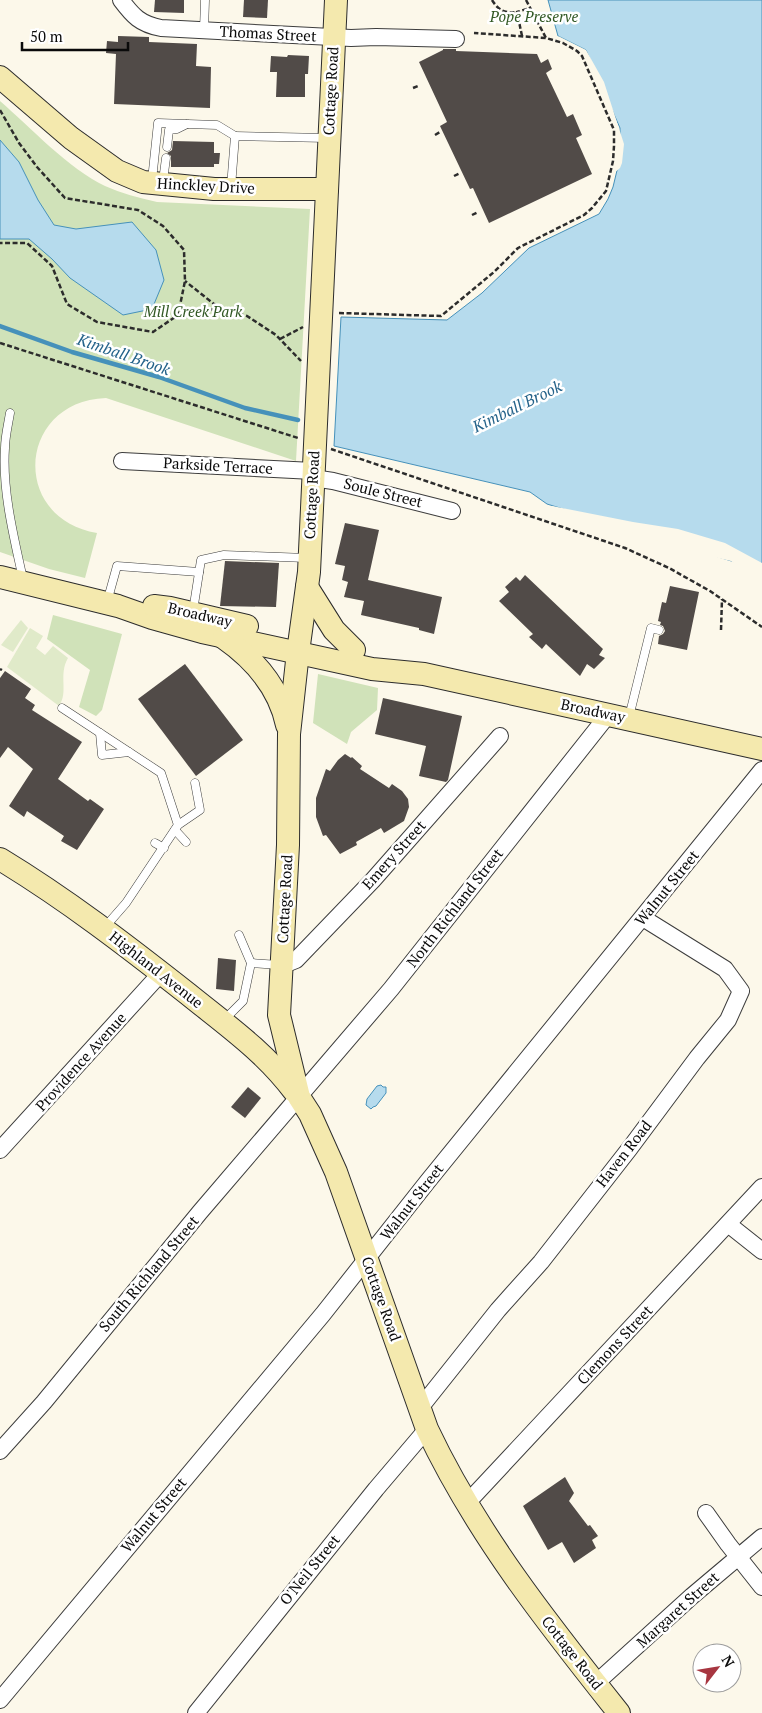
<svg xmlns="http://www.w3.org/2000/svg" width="762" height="1713" font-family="'PT Serif',serif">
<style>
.green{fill:#d0e2b9}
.pitch{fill:#e0eac9}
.water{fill:#b6dbed;stroke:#4691ba}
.pier{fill:#fcf8ea}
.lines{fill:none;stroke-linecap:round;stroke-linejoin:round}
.stream{stroke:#4691ba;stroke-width:4.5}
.building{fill:#514b48}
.lane-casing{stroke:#3d3d3d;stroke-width:9}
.street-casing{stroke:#3d3d3d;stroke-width:18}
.secondary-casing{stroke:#2c2c2c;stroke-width:24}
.path{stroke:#2c2c2c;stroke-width:2.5;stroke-dasharray:5 2.5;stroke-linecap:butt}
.lane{stroke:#fff;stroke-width:8}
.street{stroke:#fff;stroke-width:16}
.secondary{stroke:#f4e9ae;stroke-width:22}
.labels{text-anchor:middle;stroke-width:5;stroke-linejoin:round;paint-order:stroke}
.park-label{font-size:15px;font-style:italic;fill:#315824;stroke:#fff}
.street-label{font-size:15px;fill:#0a0a0a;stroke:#fff}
.water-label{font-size:16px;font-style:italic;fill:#25638a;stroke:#fff}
</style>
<rect width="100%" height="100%" fill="#fcf8ea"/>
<g class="green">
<path d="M0 101C30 127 69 169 105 186 121 193 139 198 157 202L310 209 296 461 106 398C18 401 9 518 97 533L85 578 49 569 0 552Z"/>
<polygon points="53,615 122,634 102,710 96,716 79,707 90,670 47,639"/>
<polygon points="318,674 378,688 377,710 351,732 347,744 313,723"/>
</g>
<g class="pitch">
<polygon points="21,620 28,628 13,652 1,645"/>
<path d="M30 628 43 636 36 648 45 655 53 646 68 658C58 675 69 692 59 706L7 667Z"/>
</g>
<g class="water">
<polygon points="548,0 762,0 762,575 754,568 547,504 530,492 334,446 341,317 447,320 482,293 529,248 599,214 608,199 613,187 620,158 620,128 586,50 558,36"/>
<polygon points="0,140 19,162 38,200 54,225 76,229 132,222 156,250 164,280 152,309 123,315 70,278 52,259 29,239 0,239"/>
<polygon points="381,1085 383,1087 386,1087 386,1093 376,1106 373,1107 371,1109 366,1105 367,1099 377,1086"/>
</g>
<g class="pier">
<polygon points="558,36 586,50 604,82 624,144 622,163 620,168 614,173 618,158 617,129 584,52 560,40"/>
<polygon points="552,506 633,522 678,529 725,543 762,563 762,577 753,570 736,565 731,561 705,555 552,508"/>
</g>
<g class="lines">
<polyline class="stream" points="0,326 72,352 159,377 245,408 298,420"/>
</g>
<g class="building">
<polygon points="155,0 184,0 184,13 154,12"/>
<polygon points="244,0 268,0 267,18 243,17"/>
<polygon points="118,36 149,37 149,42 197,44 196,66 211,67 210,108 114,104 116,54 106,53 107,41 118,42"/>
<polygon points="443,49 456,49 456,51 537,54 541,63 548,59 552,69 546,73 567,117 573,114 582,135 576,138 592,174 489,223 473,188 470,189 440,126 447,122 419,62 443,50"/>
<polygon points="288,55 309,56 308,74 305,74 305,97 276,97 277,72 270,72 271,56 287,57"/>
<polygon points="173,141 214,142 214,153 220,153 219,164 214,164 214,167 171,167 171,156 167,153 172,150"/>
<polygon points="345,523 379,530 368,580 442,597 434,634 419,630 419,628 361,615 364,601 344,597 348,582 342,580 345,566 335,564"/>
<polygon points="225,561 279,563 276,607 220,606"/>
<polygon points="525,575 603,649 599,655 605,658 594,669 587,664 580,676 546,644 542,649 529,637 533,634 499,601 509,592 505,587 516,577 520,581"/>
<polygon points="670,586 699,592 687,650 658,644 659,636 663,634 665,631 663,626 660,625 661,622 658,621 662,602 666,603"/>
<polygon points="185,664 243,740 196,776 138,699"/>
<polygon points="5,671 31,689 25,698 35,705 32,710 82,742 58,779 88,801 90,799 104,809 77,850 61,841 64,836 27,811 24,817 9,806 33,769 8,747 0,758 0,678"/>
<polygon points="383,698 462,716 448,780 446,782 419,776 426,746 375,734"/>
<polygon points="345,754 351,758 352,757 362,766 360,769 389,788 392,784 402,791 408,799 409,807 404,821 384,833 381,828 356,842 357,845 340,854 326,835 323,836 316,817 316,798 326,769 330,771 338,760"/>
<polygon points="218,958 236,960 234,991 216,989"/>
<polygon points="248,1087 261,1098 245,1118 231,1107"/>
<polygon points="565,1477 574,1493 569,1501 588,1526 590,1525 598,1536 592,1540 596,1548 574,1563 562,1542 548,1550 523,1506"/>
</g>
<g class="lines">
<defs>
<g id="lane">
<polyline points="204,30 205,0"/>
<polyline points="167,147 169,130 177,129 187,124"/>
<polyline points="152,180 158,123 217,125 235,136"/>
<polyline points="163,181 166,158"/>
<polyline points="231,187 235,136 327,138"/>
<path d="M10 413C8 425 5 437 5 448 2 490 14 538 23 579"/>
<polyline points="107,602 117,566 199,572"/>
<polyline points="193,611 201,560 224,555 307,558"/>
<polyline points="62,708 161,773 178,825 126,903 105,927"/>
<polyline points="629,717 651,628 659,630"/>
<polyline points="100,733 102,755 129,752"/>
<polyline points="178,825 200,810 195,783"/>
<polyline points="175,830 186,842"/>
<polyline points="155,843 164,848"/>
<polyline points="239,935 251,963"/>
<polyline points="224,1020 243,1001 251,963 279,965"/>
</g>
<g id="street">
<path d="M121 0C133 16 140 24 161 28L351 38 376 37 456 39"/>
<polyline points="122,461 313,471"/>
<polyline points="313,478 333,481 452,511"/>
<polyline points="281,966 296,960 373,880 500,736"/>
<polyline points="0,1150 161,973"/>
<polyline points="728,1224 762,1251"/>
<polyline points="420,1408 498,1310 541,1262 630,1148 697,1058 728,1020 741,991 725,969 643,918"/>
<polyline points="0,1451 44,1402 200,1212 391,989 608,715"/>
<polyline points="467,1503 762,1187"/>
<polyline points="706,1513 728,1544 762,1587"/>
<polyline points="595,1684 692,1596 762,1537"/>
<polyline points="0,1700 323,1314 428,1181 762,770"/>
<polyline points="196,1713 376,1489 427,1429"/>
</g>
<g id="secondary">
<path d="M336 0 309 572 298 652 289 734 288 845 279 1015 299 1097 310 1114 336 1172 427 1429C476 1533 548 1624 619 1713"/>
<polyline points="0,77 71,138 117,171 143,182 214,189 327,189"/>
<polyline points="0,577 118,606 152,618 202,632 372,669 424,674 762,749"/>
<polyline points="307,587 334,630 354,650"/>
<polyline points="154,606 170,608 247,626"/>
<path d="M224 638C254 659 279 687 287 725"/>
<path d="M0 859C66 899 127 946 188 994 225 1024 264 1051 294 1091"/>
</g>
</defs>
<use href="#lane" class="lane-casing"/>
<use href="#street" class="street-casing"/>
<use href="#secondary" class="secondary-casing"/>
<g class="path">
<path d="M492 0C499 11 504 13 517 12"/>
<polyline points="526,0 546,38"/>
<polyline points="522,36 517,12 530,8"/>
<polyline points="413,88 418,86"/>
<polyline points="0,110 19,143 37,167 65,198 138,210 163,226 184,250 185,281 178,315 153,332 97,322 67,304 52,266 27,243 0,243"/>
<polyline points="435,135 440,132"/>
<polyline points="454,176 460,173"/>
<polyline points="472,215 478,212"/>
<polyline points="217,308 247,316 276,335 301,361"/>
<polyline points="339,313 441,316 494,272 518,248 584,215 592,208 606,191 613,161 614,146 614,130 582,56 577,51 563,43 546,38 474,33"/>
<polyline points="178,315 219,308 185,281"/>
<polyline points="280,339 303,327"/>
<polyline points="0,343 298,438"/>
<polyline points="331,449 625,548 669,568 710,591 762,627"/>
<polyline points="721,630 722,599"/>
<polyline points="0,669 2,670"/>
</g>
<use href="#lane" class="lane"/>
<use href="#street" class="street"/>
<use href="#secondary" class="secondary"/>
</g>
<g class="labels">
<g class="park-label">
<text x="534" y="22">Pope Preserve</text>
<text x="193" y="317">Mill Creek Park</text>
</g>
<g class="street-label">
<text transform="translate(268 34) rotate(3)" y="5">Thomas Street</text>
<text transform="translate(331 91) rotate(-87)" y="5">Cottage Road</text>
<text transform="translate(206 186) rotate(3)" y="5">Hinckley Drive</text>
<text transform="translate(218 466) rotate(3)" y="5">Parkside Terrace</text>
<text transform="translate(383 493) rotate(14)" y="5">Soule Street</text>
<text transform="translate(312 495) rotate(-87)" y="5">Cottage Road</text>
<text transform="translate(200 615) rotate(13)" y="5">Broadway</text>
<text transform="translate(593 711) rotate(12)" y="5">Broadway</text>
<text transform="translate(394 855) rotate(-48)" y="5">Emery Street</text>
<text transform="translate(667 888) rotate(-51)" y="5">Walnut Street</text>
<text transform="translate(285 899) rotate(-87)" y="5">Cottage Road</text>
<text transform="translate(455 908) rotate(-52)" y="5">North Richland Street</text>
<text transform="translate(156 970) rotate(38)" y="5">Highland Avenue</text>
<text transform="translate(81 1062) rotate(-48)" y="5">Providence Avenue</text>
<text transform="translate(624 1154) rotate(-52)" y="5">Haven Road</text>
<text transform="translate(412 1202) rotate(-52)" y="5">Walnut Street</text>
<text transform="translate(149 1274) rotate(-50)" y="5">South Richland Street</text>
<text transform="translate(381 1299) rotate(70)" y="5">Cottage Road</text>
<text transform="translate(615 1345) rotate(-47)" y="5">Clemons Street</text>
<text transform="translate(154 1515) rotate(-50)" y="5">Walnut Street</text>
<text transform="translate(310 1570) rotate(-51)" y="5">O'Neil Street</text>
<text transform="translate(678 1610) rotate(-42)" y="5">Margaret Street</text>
<text transform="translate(572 1653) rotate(52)" y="5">Cottage Road</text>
</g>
<g class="water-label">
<text transform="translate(124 354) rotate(19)" y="6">Kimball Brook</text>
<text transform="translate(517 406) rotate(-26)" y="6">Kimball Brook</text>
</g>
</g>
<g transform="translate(717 1668) rotate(59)"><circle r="24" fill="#ffffff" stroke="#9d9d9d"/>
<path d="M0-4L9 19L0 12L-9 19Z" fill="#a73640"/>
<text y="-8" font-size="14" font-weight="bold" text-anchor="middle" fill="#0a0a0a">N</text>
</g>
<path d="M22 42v8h106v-8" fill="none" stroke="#0a0a0a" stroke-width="2.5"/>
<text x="30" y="42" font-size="15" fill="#0a0a0a" stroke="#ffffff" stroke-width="4" paint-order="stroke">50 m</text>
</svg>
